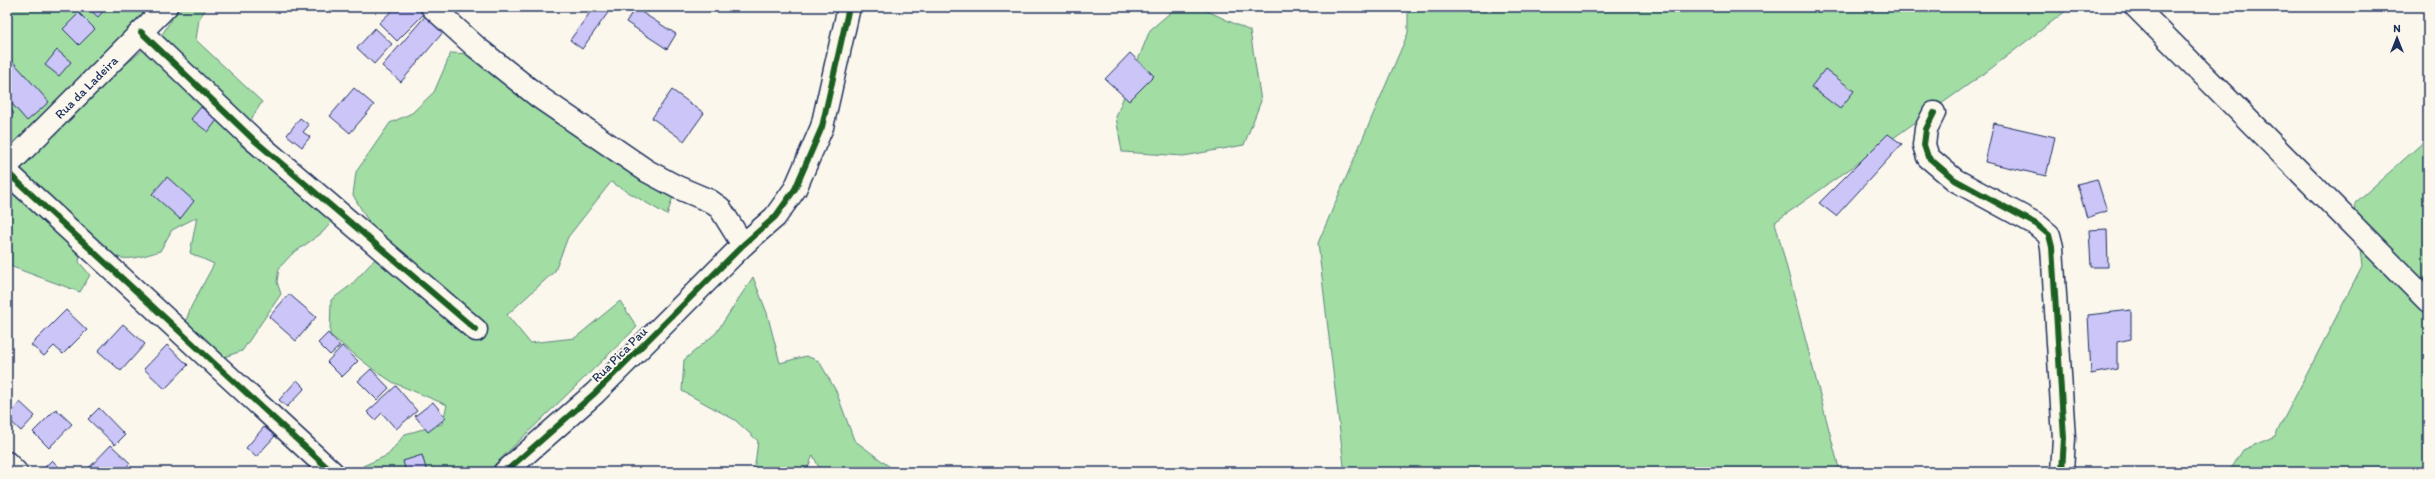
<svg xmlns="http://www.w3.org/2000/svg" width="2435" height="479" font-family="Itim,sans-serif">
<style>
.green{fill:#a2dda3;stroke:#5e8680}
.building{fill:#ccc5f8;stroke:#1b2f5e}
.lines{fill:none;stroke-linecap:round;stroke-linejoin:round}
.minor-casing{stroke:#1b2f5e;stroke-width:25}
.minor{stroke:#fbf7ec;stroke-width:22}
.cycleway-casing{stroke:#fbf7ec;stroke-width:8}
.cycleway{stroke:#1b5e20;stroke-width:6}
.labels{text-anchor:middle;stroke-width:4;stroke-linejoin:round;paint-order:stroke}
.street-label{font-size:13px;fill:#1b2f5e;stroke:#fbf7ec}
</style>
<rect width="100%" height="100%" fill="#fbf7ec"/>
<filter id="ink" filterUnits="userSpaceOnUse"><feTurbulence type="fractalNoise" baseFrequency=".025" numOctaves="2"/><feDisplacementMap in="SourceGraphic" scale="8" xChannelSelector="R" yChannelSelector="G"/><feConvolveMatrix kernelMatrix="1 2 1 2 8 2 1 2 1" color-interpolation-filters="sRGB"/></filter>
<g filter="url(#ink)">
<g class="green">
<polygon points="7,7 153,7 82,75 58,106 7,157"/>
<path d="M179 7H207L199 19 196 40 262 102 250 121 241 146 275 163 336 217 322 233 292 254 279 268 277 282 281 294 242 351 224 357 204 345 185 323 191 307 214 264 190 253 197 217 172 230 160 251C128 261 115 265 93 236L81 250 79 262 90 275 80 292 7 265V181L94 91 163 33Z"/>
<polygon points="1177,7 1199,7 1250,31 1261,101 1244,145 1184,156 1122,152 1116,117 1130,80 1150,30"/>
<polygon points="1408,7 2071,7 1989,70 1775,222 1840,472 1347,472 1344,466 1318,243 1408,33"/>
<polygon points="451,53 473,54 631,172 673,197 667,215 611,182 568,237 555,271 507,315 530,343 575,338 620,301 637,327 487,472 363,472 363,466 388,455 405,434 442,424 447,405 394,383 374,370 330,335 331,300 351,285 377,257 375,233 353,195 356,172 390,123 412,113 434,92"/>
<polygon points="2428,138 2428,472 2229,472 2243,450 2275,436 2362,267 2355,203"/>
<polygon points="753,277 767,313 780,363 806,356 819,361 836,391 854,440 894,470 821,472 813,455 806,472 754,472 758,441 735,420 682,391 684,360 716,333"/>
</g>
<g class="building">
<polygon points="87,7 107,7 98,17"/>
<polygon points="396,7 417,7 424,14 397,41 379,23"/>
<polygon points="594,7 612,7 582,49 570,40"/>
<polygon points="635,8 676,34 667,49 626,22"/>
<polygon points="79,13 95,29 79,45 63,29"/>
<polygon points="427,14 445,30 401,82 382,66"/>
<polygon points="375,28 392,44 374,64 357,48"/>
<polygon points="57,50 71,62 59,76 45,65"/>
<polygon points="1130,53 1154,76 1129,101 1105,79"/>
<polygon points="7,55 49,102 27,121 7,98"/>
<polygon points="1825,69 1854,91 1840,109 1811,87"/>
<polygon points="354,88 374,105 350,133 330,116"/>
<polygon points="672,90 704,113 684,141 652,118"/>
<polygon points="7,106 14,113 7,121"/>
<polygon points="201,107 217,120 208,132 191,119"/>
<polygon points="300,118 309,125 303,132 310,137 302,147 287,135"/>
<polygon points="1994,123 2055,137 2046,176 1985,162"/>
<polygon points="1888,134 1902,144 1836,216 1819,203"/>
<polygon points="167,177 194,201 180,219 152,194"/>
<polygon points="2097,179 2107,211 2087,218 2077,184"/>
<polygon points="2107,229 2108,267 2091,267 2089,230"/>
<polygon points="289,294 316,317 296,341 269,317"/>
<polygon points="66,310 87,330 63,354 54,346 44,356 31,345"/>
<polygon points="2131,310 2131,339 2117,342 2117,369 2091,374 2088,315"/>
<polygon points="123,324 145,344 121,371 98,351"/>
<polygon points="328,333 340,346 330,355 318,343"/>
<polygon points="167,345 188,365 165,389 144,369"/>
<polygon points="342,346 358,361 342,377 327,362"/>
<polygon points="371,369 389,388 377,400 358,381"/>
<polygon points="297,380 305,388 287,407 279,400"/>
<polygon points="396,386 417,411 396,429 382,413 375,420 367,412"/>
<polygon points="20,402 35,416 21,431 7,418"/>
<polygon points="433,402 446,418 428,432 415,416"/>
<polygon points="99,408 125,435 115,445 88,419"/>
<polygon points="56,409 72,424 49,448 33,432"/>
<polygon points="264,427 275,436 256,457 246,448"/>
<polygon points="111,445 130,463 122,472 85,472"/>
<polygon points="422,455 427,472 406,472 403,461"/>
<polygon points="52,460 63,471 61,472 44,472 42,470"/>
</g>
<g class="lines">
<defs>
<g id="minor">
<polyline points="432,7 476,47 539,97 647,171 677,187 710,201 720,208 743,245"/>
<polyline points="2136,7 2428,301"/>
<polyline points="141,32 254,140 476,330"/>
<polyline points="1934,113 1926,129 1924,145 1928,157 1955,180 2036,224 2049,235 2052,247 2064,438 2062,472"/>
<polyline points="7,166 166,7"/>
<polyline points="7,172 332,472"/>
<polyline points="7,463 16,472"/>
<polyline points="505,472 595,393 743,245 775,217 795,189 822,127 849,7"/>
</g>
</defs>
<use href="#minor" class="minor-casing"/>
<use href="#minor" class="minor"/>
<defs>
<g id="cycleway">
<polyline points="141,32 254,140 476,330"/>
<polyline points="1934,113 1926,129 1924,145 1928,157 1955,180 2036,224 2049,235 2052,247 2064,438 2062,472"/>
<polyline points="7,172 332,472"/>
<polyline points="505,472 595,393 743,245 775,217 795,189 822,127 849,7"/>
</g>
</defs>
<use href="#cycleway" class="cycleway-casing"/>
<use href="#cycleway" class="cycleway"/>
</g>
</g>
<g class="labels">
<g class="street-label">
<text transform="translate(86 87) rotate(-45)" y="5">Rua da Ladeira</text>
<text transform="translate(619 354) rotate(-45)" y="5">Rua Pica Pau</text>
</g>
</g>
<rect width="2435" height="479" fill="none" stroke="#fbf7ec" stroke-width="24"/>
<rect x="12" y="12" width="2411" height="455" fill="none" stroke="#1b2f5e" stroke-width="1.5" filter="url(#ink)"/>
<g transform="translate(2397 38)" stroke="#fbf7ec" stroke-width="3" paint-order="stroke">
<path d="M0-3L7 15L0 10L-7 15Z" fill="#1b2f5e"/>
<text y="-6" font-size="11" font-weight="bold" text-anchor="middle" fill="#1b2f5e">N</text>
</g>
</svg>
